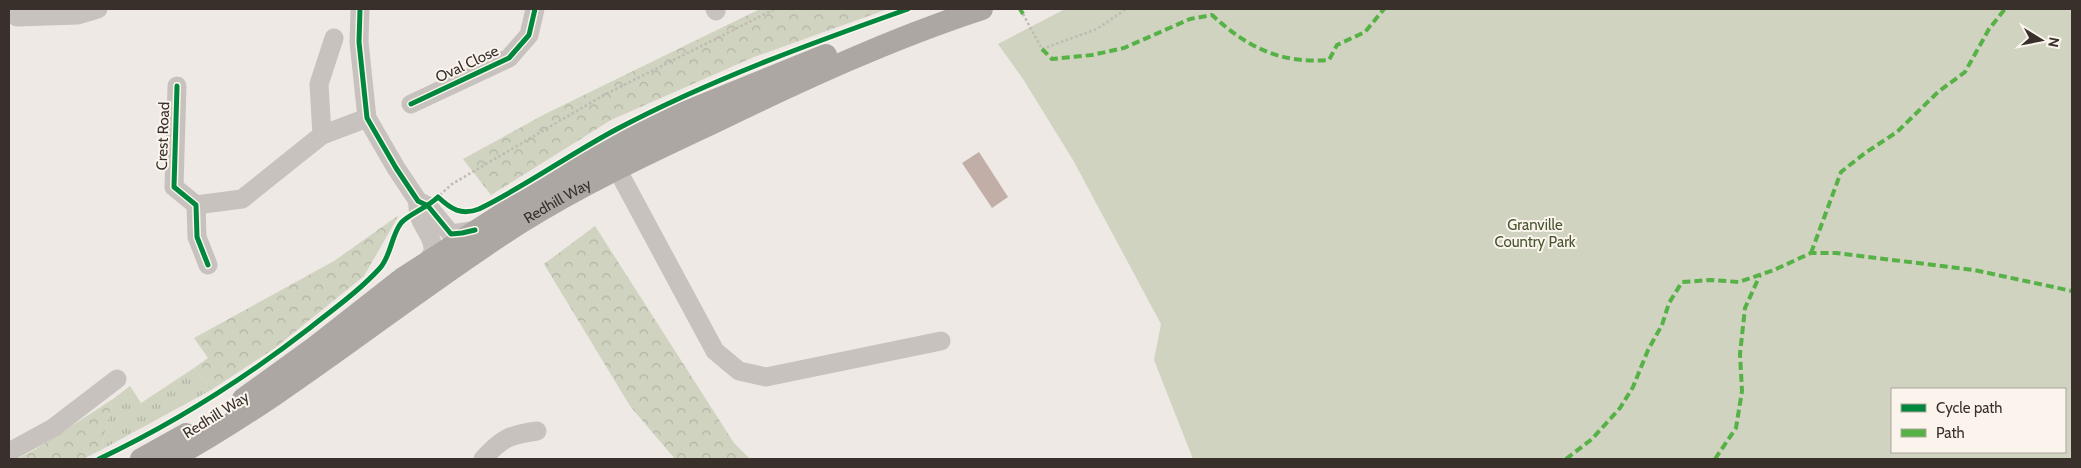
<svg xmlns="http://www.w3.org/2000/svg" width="2081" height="468" font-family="Cabin,sans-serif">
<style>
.grass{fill:url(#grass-tufts)}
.forest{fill:url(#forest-crowns)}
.park{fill:#cfd3bf;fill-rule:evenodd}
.building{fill:#c1afa7}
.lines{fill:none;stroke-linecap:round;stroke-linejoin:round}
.path{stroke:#c0bab5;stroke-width:2.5;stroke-dasharray:2.5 2.5;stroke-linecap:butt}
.minor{stroke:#c7c2bd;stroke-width:19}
.major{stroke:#aca7a2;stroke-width:22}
.quiet{stroke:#56b246;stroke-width:4;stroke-dasharray:8 4;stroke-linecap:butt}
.cycleway-casing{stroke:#faf4ed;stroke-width:8}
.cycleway{stroke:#00873e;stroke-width:5}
.labels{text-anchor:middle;stroke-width:4;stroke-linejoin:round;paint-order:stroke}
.street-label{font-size:15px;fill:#39302b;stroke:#faf4ed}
.park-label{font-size:15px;fill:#47562f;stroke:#faf4ed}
</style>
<defs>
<pattern id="grass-tufts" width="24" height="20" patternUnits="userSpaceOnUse" patternTransform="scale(1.25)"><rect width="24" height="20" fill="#cfd3bf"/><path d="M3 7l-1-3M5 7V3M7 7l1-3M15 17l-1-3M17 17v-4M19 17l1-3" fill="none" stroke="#b2b5a4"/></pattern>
<pattern id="forest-crowns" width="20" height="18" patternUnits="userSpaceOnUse" patternTransform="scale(1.25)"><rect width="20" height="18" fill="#cfd3bf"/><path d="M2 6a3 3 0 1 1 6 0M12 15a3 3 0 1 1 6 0" fill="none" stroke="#b2b5a4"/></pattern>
</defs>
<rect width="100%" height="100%" fill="#eee9e4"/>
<polygon class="grass" points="194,368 211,390 101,450 113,399 130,386 141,403"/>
<g class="forest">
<polygon points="760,9 888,9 754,57 611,120 491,195 463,159 545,114"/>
<polygon points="399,215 364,276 275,348 211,390 194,368 208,358 194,338 334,261"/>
<polygon points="595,226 734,443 750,459 675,459 630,406 544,264"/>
<polygon points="113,399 101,450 83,459 17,459 36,449"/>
</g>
<path class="park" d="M1065 9H2072V459H1193L1154 360 1161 324 1073 160 1023 79 998 44ZM1892 389H2065V452H1892Z"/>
<polygon class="building" points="979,152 1008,197 992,208 962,163"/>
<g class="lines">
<g class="path">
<polyline points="1023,14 1042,49 1097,29 1126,9"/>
<polyline points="440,195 452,184 604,95 775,9"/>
</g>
<g class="minor">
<polyline points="360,9 359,42 367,118 396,168 418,201 428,206 451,234 475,230"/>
<polyline points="715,9 716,11"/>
<polyline points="17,17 78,15 98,9"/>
<polyline points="177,86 174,187 196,205 197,237 208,265"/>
<polyline points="411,104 509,58 529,35 535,9"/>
<polyline points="322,135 367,118"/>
<polyline points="617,169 715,351 739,371 766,377 941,341"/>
<path d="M418 201C416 224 431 230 433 247 434 254 428 260 424 265"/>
<polyline points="196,205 242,199 322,135 319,84 334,38"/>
<polyline points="9,452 53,428 117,379"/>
<path d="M483 459C502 438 509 435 537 431"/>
</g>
<g class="major">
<polyline points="243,399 315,347 403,278 544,187 632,138 683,113 826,55"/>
<polyline points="141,459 186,434"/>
<path id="s1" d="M171 459C294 391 401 299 520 223 582 184 649 153 715 122 802 80 890 39 982 9"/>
</g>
<g class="quiet">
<polyline points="1020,9 1023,14"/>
<path d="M1042 49 1052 59 1092 55 1124 48 1190 19 1212 15C1247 47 1280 64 1329 60L1337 45 1365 32 1384 9"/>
<polyline points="1811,253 1841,172 1865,153 1897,132 1938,92 1965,72 1989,29 2005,9"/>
<polyline points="1566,459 1592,439 1620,408 1633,387 1648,350 1662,325 1669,303 1682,282 1711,280 1739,282 1774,270 1811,253 1836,253 1974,270 2072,291"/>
<polyline points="1715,459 1736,428 1742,391 1740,354 1745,308 1760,275"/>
</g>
<defs>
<g id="cycleway">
<polyline points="360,9 359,42 367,118 396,168 418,201 428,206 451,234 462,233 475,230"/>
<polyline points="177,86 174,187 196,205 197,237 208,265"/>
<polyline points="411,104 509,58 529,35 535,9"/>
<path d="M99 459C177 422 243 380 311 327 335 308 360 290 380 268 391 256 391 236 401 223 409 214 427 208 438 197 451 209 461 216 479 209 526 186 570 154 617 129 710 80 809 44 908 9"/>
</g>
</defs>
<use href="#cycleway" class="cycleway-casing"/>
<use href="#cycleway" class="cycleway"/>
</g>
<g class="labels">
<g class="street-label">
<text transform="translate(467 64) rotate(-25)" y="5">Oval Close</text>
<text transform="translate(163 136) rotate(-88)" y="5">Crest Road</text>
<text dy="5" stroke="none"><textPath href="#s1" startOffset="465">Redhill Way</textPath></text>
<text transform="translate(216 415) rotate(-32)" y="5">Redhill Way</text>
</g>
<g class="park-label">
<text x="1535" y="230">Granville<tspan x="1535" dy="17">Country Park</tspan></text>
</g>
</g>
<rect width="2081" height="468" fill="none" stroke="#39302b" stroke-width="20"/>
<rect x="1891" y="388" width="175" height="65" fill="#faf4ed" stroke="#ada69f"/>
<rect x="1901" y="404" width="25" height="8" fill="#00873e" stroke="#ada69f"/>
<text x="1936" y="413" font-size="15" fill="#39302b">Cycle path</text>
<rect x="1901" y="429" width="25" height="8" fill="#56b246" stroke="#ada69f"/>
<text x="1936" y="438" font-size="15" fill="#39302b">Path</text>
<g transform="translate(2041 40) rotate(100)" stroke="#faf4ed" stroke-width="4" paint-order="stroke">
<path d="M0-4L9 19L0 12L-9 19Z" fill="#39302b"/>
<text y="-8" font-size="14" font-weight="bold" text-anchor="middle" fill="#39302b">N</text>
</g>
</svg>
